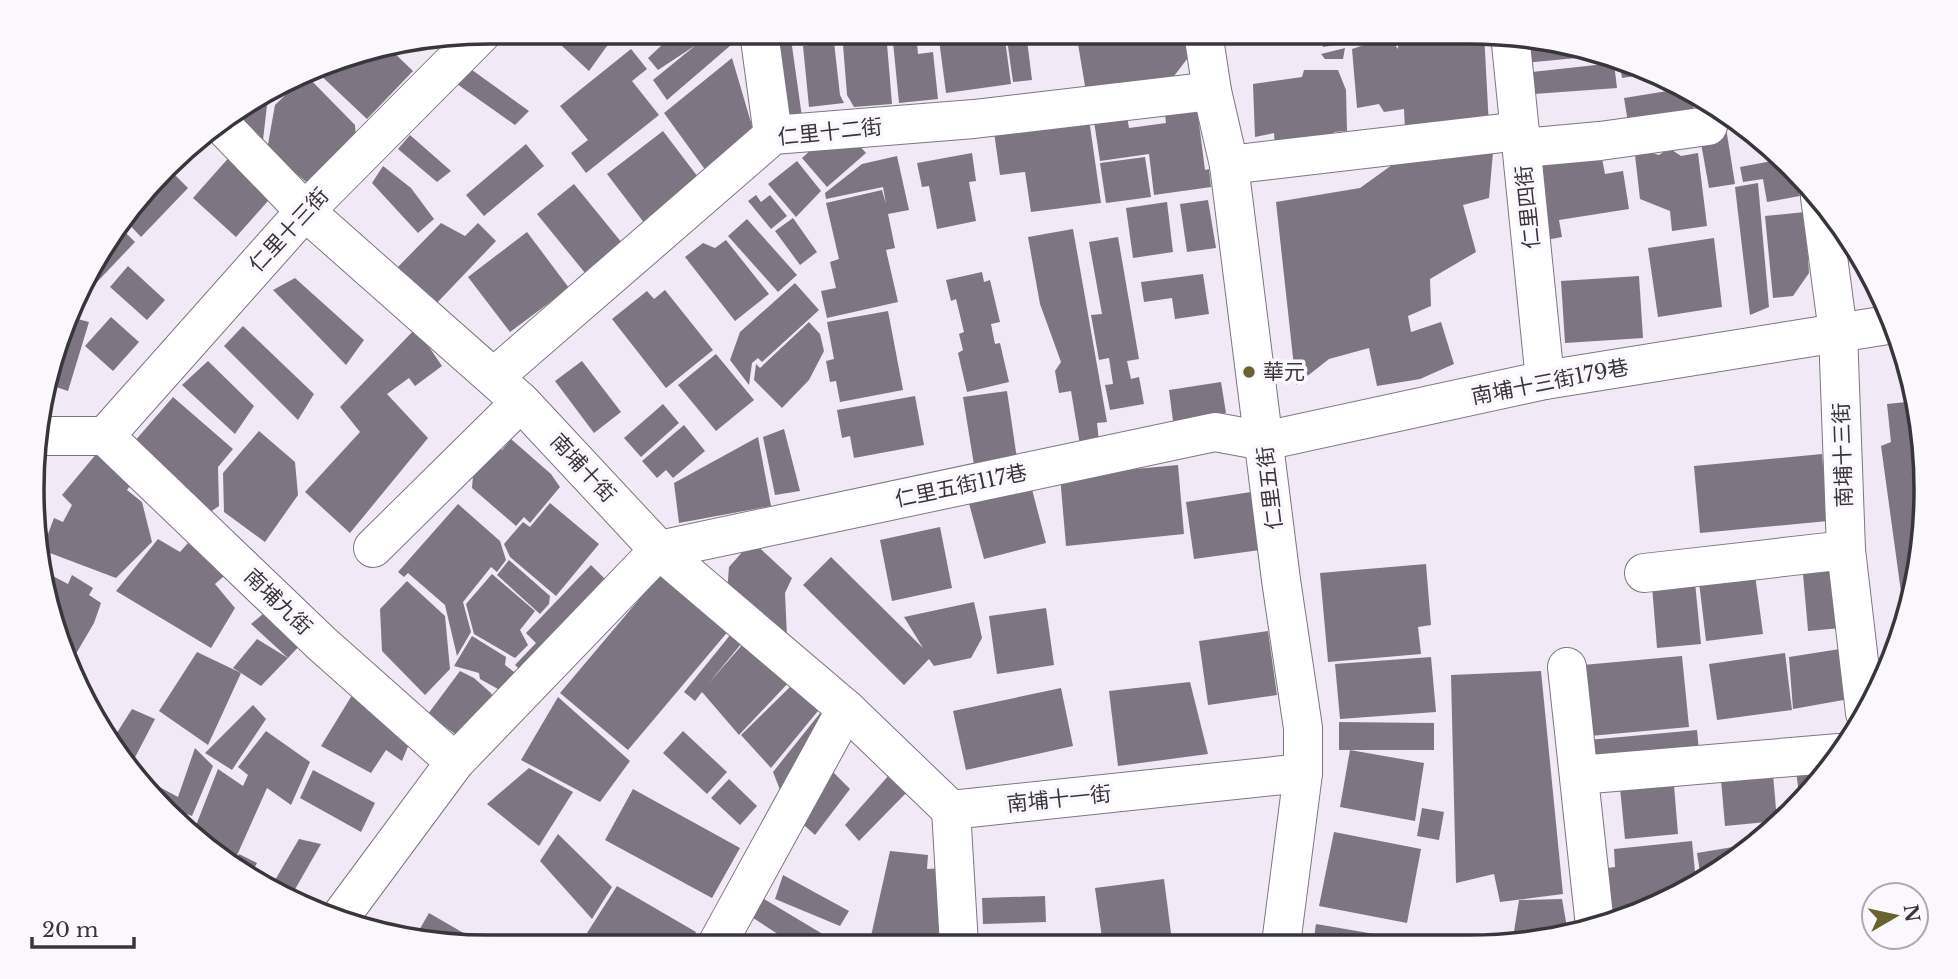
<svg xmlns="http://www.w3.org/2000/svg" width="1958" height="979" font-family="'Libre Baskerville','Noto Sans TC',serif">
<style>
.building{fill:#7d7682}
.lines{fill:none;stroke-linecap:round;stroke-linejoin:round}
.minor-casing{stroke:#7d7681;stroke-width:40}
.minor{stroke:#fff;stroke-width:38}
.poi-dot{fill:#68632f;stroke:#fbf8fd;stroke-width:2.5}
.labels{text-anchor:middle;stroke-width:7;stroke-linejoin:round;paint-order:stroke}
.street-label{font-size:21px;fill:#39363b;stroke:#fbf8fd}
.poi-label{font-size:21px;fill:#39363b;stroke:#fbf8fd;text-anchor:start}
.rim{fill:none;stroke:#39363b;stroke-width:3.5}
</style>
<rect width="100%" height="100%" fill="#f1e9f6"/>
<g class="building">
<polygon points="547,32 605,32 612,39 589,71"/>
<polygon points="676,32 721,32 731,45 667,100 653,80 696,45 658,70 648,58"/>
<polygon points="842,32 886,32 892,104 854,107 847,95"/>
<polygon points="892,32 916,32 918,54 933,52 938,99 899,103"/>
<polygon points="938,32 1004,32 1011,84 946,93"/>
<polygon points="1006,32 1026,32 1032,80 1013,82"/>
<polygon points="1076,32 1188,32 1187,59 1168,84 1087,98"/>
<polygon points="1250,32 1280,32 1250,45"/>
<polygon points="1335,32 1342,32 1341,44 1323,47 1321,37"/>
<polygon points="1399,32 1484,32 1489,127 1405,130 1404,109 1384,112 1379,104 1357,108 1352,49 1364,45 1363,37 1387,34 1398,49"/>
<polygon points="1520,36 1587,47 1608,55 1523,63"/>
<polygon points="791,39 802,117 777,120 767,42"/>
<polygon points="834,42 840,95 844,103 809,107 803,46"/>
<polygon points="389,48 413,71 367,119 315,70 342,56"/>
<polygon points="1345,48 1343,59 1325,59 1321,54"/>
<polygon points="631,49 647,69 632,81 659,115 586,173 571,153 588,140 560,106"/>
<polygon points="732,58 755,136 709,175 664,113"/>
<polygon points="1619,59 1638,66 1655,73 1622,78"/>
<polygon points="1614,63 1617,88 1534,94 1532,72"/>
<polygon points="472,70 529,111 515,125 457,84"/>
<polygon points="1304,70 1338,70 1346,90 1347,131 1334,132 1334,137 1275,147 1274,133 1255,137 1253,84 1302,77"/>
<polygon points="306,75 355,125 357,152 310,185 267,150 275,105"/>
<polygon points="289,84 267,105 262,149 227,117"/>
<polygon points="1686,88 1691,91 1695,117 1629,128 1624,98"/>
<polygon points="1699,96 1724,111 1724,115 1701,119 1697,97"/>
<polygon points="1196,100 1205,170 1209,169 1211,187 1154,195 1149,154 1100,161 1093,115 1126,110 1129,128 1166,123 1164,105"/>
<polygon points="1089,119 1101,203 1031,212 1025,172 1000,175 994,132"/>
<polygon points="840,124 866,153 827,187 802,158"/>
<polygon points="1726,128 1735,184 1709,188 1699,132"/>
<polygon points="663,131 701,181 645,224 607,174"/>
<polygon points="410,135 451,171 437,182 398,149"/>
<polygon points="526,144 544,166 484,216 466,195"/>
<polygon points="1600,148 1605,174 1623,171 1629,209 1559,220 1562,237 1546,240 1533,159"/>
<polygon points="1669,148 1681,156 1698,153 1707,226 1672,231 1670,211 1640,199 1635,155 1649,152 1659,155"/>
<polygon points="1493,152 1489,198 1463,205 1476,252 1430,279 1431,306 1408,316 1411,332 1441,322 1454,364 1420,379 1377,386 1369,348 1329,359 1296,385 1276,202 1360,188 1392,165"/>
<polygon points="972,153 976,181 969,182 976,221 937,229 929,186 922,187 917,163"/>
<polygon points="232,154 275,193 236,237 193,198"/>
<polygon points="897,156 909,210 888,214 895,248 886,250 898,302 827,318 821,291 836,288 830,262 839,259 826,203 882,190 886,204 883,187 826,199 825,193 862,164"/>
<polygon points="1145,157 1151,197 1106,203 1100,163"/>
<polygon points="1783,159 1796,172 1800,196 1767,202 1763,179 1743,182 1740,167"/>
<polygon points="797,161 821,191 796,217 768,184"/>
<polygon points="383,166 411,188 434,219 418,233 372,183"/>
<polygon points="170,170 188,188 141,237 124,219"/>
<polygon points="1758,183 1769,307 1750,315 1735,187"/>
<polygon points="574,184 622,243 585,273 537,214"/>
<polygon points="756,195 761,202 770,195 787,216 771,229 748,201"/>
<polygon points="1208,200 1216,248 1187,252 1180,204"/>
<polygon points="1167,202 1173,252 1133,258 1126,208"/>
<polygon points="1805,212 1809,273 1793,296 1773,298 1765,216"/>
<polygon points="793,218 817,252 800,265 775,231"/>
<polygon points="747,219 797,275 778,292 728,236"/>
<polygon points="441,223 465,236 478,223 496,241 434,306 396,269"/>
<polygon points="118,225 135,242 97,282 92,276 108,235"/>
<polygon points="1073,229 1107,422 1097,423 1099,441 1080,445 1071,391 1059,393 1055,371 1061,362 1040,304 1028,237"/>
<polygon points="527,232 569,288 510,332 468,277"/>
<polygon points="1118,237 1139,359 1127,361 1131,379 1139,377 1144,404 1110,410 1105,385 1113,384 1109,358 1099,360 1091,315 1102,314 1089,242"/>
<polygon points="1714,238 1722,307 1658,317 1648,248"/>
<polygon points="726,240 769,294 735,321 685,257 703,243 715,248"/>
<polygon points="128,266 165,300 147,320 110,287"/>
<polygon points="982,272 984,282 990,280 1000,322 991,324 995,344 1000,343 1009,382 967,392 958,353 963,350 959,334 964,332 956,299 951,301 946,280"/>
<polygon points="1203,274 1209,314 1175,319 1172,298 1144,302 1141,282"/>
<polygon points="1639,276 1643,338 1565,343 1561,281"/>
<polygon points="295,278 364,340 346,365 273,290"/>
<polygon points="795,283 819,310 762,362 758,358 752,363 749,385 730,360 740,332"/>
<polygon points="665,290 713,350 666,388 612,319 647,291 654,299"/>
<polygon points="888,311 903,390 840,402 836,381 830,382 826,361 834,359 827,322"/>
<polygon points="111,317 139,342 113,371 85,346"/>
<polygon points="74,318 89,322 68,391 47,384"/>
<polygon points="809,322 820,334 824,351 809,380 782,408 754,380 756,364 760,368"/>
<polygon points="243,326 314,394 298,420 224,346"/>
<polygon points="416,328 442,366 415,386 409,378 387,394 428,438 350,533 305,492 360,432 340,407"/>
<polygon points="716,354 754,400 716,431 678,385"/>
<polygon points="208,361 254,406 235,434 182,385"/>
<polygon points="582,361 621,412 594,433 555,381"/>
<polygon points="1221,382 1226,413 1173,421 1169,390"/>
<polygon points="1007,391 1017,459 974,465 963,397"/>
<polygon points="915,396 924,445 854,458 850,436 842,438 837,410"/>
<polygon points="173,397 233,449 218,467 219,506 203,517 127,450"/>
<polygon points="1916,401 1923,429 1926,519 1914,590 1901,592 1881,446 1891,442 1887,404"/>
<polygon points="663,404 679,423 641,457 624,438"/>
<polygon points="684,425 705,451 673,478 666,470 657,478 642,461"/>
<polygon points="784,429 800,491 775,495 763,437"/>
<polygon points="259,431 295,462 298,495 265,542 224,512 223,473"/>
<polygon points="758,437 771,506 679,523 674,483"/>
<polygon points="511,439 551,474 560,487 530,523 524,517 516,526 472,488 474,463 492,442 502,450"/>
<polygon points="97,453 132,483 127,490 142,502 152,542 116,578 42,550 54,518 63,522 72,505 62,495"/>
<polygon points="1822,454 1828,521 1700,533 1694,466"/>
<polygon points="1178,465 1184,534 1066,546 1060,476"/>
<polygon points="1029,478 1046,543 984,559 967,496"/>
<polygon points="1251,492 1260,550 1194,559 1186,502"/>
<polygon points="550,503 599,544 556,596 510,557 504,544 523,522 530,527"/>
<polygon points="458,504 500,541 506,560 497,572 491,567 463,602 471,632 457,656 445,605 408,573 404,577 398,572"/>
<polygon points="940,527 952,588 892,601 880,540"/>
<polygon points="158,539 180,552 188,543 224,576 215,584 235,608 211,648 116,591"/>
<polygon points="752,541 792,578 785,593 787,637 727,593 729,567"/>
<polygon points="831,557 923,648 904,617 974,602 982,638 971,658 934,666 929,659 904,685 803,585"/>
<polygon points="509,560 550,596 549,604 540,614 497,575"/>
<polygon points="1426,564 1431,625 1418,627 1421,654 1328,662 1320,573"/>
<polygon points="591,565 608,582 529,678 515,665 536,643 526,633"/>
<polygon points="663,571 730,629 628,750 560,693"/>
<polygon points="1835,571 1841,628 1808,631 1803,574"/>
<polygon points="47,573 68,584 72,575 93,588 89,595 101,603 94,623 70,664 44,579"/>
<polygon points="492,574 535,611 520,630 528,645 515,658 474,634 466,604"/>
<polygon points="1755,575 1763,634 1706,641 1699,582"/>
<polygon points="407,581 445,616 450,669 425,695 382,651 380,609"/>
<polygon points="1695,582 1701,644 1657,648 1652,586"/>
<polygon points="1046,608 1054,665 997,674 989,616"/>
<polygon points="269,609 303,642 288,658 251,624"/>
<polygon points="735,629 746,638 708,684 749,637 791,680 739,735 702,692 695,701 684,692"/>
<polygon points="1268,631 1277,695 1208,705 1199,641"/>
<polygon points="472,636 506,657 505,665 519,676 514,698 480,679 479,673 454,666"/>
<polygon points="257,639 288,658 261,686 241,673 208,745 159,711 197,652 241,673 233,668"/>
<polygon points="1840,649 1849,699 1793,709 1789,657"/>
<polygon points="1785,653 1792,710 1717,720 1709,664"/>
<polygon points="1682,656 1689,727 1590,736 1583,665"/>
<polygon points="1431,657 1436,712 1340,719 1335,664"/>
<polygon points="460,671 474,678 491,693 498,706 470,745 428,714"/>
<polygon points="1541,671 1563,894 1500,902 1494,874 1456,883 1451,675"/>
<polygon points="1190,682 1208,754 1118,766 1109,691"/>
<polygon points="794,683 822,706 771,768 741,735"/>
<polygon points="357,687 412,737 402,761 386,750 371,773 321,746"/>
<polygon points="1061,688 1073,746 966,770 953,711"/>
<polygon points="83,697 103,709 98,719"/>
<polygon points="558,697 630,761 600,802 521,760"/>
<polygon points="253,705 266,719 232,770 205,753"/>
<polygon points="132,709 155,719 131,765 113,739"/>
<polygon points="821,712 838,731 786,805 773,772"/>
<polygon points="1339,722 1434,723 1434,750 1339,750"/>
<polygon points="1697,730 1700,761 1591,771 1588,740"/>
<polygon points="266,731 310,762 291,805 267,788 234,862 215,849 217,845 193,833 218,769 243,786 248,775 238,767"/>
<polygon points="683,731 727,772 707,794 663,753"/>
<polygon points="195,748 213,766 192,816 159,804 139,776 178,797"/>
<polygon points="1350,750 1424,763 1415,821 1340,807"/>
<polygon points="1836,757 1813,791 1800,803 1795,762"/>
<polygon points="1772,762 1777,821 1725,826 1720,768"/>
<polygon points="529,768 573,792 539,846 487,804"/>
<polygon points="313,770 375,803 361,832 300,798"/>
<polygon points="832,771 850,789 815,835 796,818"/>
<polygon points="1673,773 1678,834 1625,839 1619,778"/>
<polygon points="889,775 907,792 859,841 845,825"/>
<polygon points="729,779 757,806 740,825 711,798"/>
<polygon points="633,789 740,848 712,898 605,840"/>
<polygon points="1422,808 1444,812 1439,840 1417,836"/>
<polygon points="1334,832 1421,849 1407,923 1319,906"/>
<polygon points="558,834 612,887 592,919 540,861"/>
<polygon points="299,839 321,844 290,898 271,887"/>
<polygon points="1692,841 1696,882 1643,913 1605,923 1599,869 1615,867 1614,849"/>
<polygon points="1757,843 1747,853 1701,879 1697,853"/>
<polygon points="890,851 928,855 927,869 944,868 939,945 869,945"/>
<polygon points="239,854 257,863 251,874 235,863"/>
<polygon points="783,875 849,911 840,926 775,899"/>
<polygon points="1164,879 1172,941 1103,945 1095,888"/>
<polygon points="617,886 696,932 688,946 604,946 587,933"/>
<polygon points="759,896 836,942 834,946 796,946 747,914"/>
<polygon points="1045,896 1046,922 983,924 982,898"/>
<polygon points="1562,899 1568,933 1528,944 1512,944 1519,900"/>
<polygon points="429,913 486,946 460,947 414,939"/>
<polygon points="1316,924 1398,938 1397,944 1313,944"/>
<polygon points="1192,937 1251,942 1251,944 1192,945"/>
</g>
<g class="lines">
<defs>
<g id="minor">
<polyline points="759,32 773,135"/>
<polyline points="1203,32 1212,91 1229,165 1281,580 1303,728 1303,773 1281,944"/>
<polyline points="1510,34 1545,380"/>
<polyline points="219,122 305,211 521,402 659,550 846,709 951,810"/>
<polyline points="1523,148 1600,141 1708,126"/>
<polyline points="1229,165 1520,131"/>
<polyline points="1820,197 1838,332 1846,550 1865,713"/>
<polyline points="494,377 773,135 974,119 1212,91"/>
<polyline points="39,436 105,436"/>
<polyline points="105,436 305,211 482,33"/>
<polyline points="105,436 321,643 455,762"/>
<polyline points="373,548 521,402"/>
<polyline points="1644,573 1846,550"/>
<polyline points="1567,667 1595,926"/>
<polyline points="1579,775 1839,753"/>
<polyline points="338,920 455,762 659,550 1215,432 1264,441 1545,380 1894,324"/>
<polyline points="959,945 951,810 1303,773"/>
<polyline points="716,946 846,709"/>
</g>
</defs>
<use href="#minor" class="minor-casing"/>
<use href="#minor" class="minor"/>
</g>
<circle class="poi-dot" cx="1249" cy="372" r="7"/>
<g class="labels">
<g class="street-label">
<text transform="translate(830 132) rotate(-6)" y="7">仁里十二街</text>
<text transform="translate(1528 207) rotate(-96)" y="7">仁里四街</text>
<text transform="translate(289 230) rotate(-47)" y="7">仁里十三街</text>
<text transform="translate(1550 382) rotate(-11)" y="7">南埔十三街179巷</text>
<text transform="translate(1843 455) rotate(-92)" y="7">南埔十三街</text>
<text transform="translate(583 468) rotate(47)" y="7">南埔十街</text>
<text transform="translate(961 486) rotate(-12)" y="7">仁里五街117巷</text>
<text transform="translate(1270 488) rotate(-97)" y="7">仁里五街</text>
<text transform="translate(278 602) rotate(44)" y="7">南埔九街</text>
<text transform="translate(1059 799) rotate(-6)" y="7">南埔十一街</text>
</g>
<g class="poi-label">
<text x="1263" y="379">華元</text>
</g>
</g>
<path d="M0 0H1958V979H0ZM489 44H1469A445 445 0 0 1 1914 489V490A445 445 0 0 1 1469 935H489A445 445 0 0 1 44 490V489A445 445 0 0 1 489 44Z" fill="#fbf8fd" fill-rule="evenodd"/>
<path class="rim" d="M489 44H1469A445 445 0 0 1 1914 489V490A445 445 0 0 1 1469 935H489A445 445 0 0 1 44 490V489A445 445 0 0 1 489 44Z"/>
<g transform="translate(1895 916) rotate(81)"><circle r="33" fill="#fbf8fd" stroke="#adaaaf" stroke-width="2"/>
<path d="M0-5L12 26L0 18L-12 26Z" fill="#68632f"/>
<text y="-10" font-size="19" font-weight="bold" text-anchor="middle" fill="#39363b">N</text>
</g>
<path d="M32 937v10h102v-10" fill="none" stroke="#39363b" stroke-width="3.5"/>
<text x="42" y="937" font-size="21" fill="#39363b" stroke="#fbf8fd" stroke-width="5" paint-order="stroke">20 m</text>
</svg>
